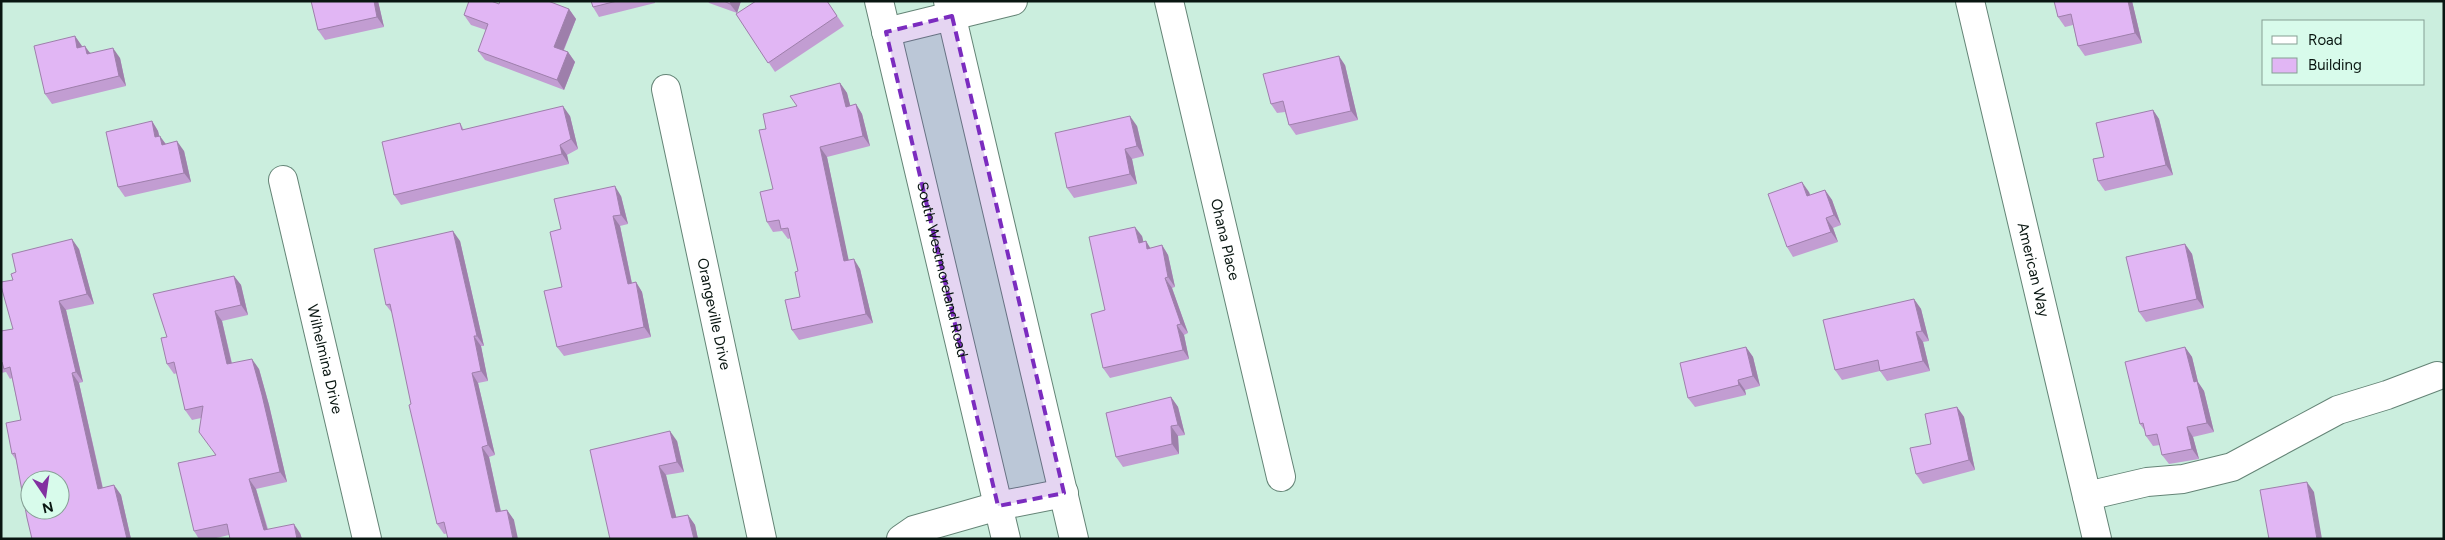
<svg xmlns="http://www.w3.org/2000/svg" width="2445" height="540" font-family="Figtree,sans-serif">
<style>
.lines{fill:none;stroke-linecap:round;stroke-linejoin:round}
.minor-casing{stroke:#648476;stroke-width:30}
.major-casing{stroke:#648476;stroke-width:30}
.minor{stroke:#fff;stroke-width:28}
.major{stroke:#fff;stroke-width:28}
.wall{fill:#c29dd2}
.shaded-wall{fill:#9e7fab}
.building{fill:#e1b6f4;stroke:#9e7fab;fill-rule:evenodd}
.marked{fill:#7b2cbf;fill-opacity:0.2;stroke:#7b2cbf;stroke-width:4;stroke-dasharray:10 6;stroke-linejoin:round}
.labels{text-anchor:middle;stroke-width:4.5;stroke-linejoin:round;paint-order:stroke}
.street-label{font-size:15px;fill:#091611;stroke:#d8fbeb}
</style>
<rect width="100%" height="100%" fill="#cbeede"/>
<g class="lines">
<defs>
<g id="minor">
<path id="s1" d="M1169 1 1281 477"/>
<path id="s2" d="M1970 1 2097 539"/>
<polyline points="886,32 1013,1"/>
<path id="s3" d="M666 89 762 539"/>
<path id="s4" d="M283 180 367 539"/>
<polyline points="2087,496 2147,482 2183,479 2232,467 2338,410 2387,395 2437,376"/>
<polyline points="901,539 914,530 998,506"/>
</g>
<g id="major">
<path id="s5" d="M879 1 1006 539"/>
<polyline points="948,1 1074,539"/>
<polyline points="998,506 1064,493"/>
</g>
</defs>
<use href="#minor" class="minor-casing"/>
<use href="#major" class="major-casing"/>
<use href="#minor" class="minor"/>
<use href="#major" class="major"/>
</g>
<g class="wall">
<polygon points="378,1 384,27 325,40 318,30"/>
<polygon points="591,1 655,1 655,3 599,17 593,7"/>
<polygon points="708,1 741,1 737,13 709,3"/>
<polygon points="827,1 844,26 775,72 736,14"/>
<polygon points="2054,1 2132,1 2142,43 2085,56 2078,46 2073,25 2065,27 2058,17"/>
<polygon points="499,4 569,9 576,19 564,50 568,52 575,62 564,90 485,60 478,51 486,30 471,25 464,15"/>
<polygon points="75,36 82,47 91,53 120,58 126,86 52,104 45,94"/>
<polygon points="1345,65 1358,120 1296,135 1289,125 1285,112 1277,113 1271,104"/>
<polygon points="840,83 847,93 850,106 856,104 862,114 870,146 827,157 848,260 860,269 873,323 799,340 792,330 800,297 798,271 791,238 788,239 782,231 773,232 767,222 773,189 766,129 797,106"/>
<polygon points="2153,110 2159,119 2173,175 2105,191 2098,181 2104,157"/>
<polygon points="570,116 578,149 567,155 569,164 401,205 394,195 460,123 464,130"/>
<polygon points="152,121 158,131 159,136 166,144 184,151 191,182 125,197 118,187"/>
<polygon points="1137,126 1144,156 1132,159 1137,184 1074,198 1067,188"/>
<polygon points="1825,190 1832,200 1841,225 1833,228 1838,242 1793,257 1787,247 1809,192 1810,195"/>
<polygon points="621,196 628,224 620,226 632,283 636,282 642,292 651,337 564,356 557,347 562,287 561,229"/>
<polygon points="1142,236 1143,242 1146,241 1150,248 1162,245 1168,255 1175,287 1172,288 1188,333 1184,335 1189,359 1110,378 1103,368 1105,310"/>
<polygon points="460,241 484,346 481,346 488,381 478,383 495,455 489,457 501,511 507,510 514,520 444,534 437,524 392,313 386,305"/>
<polygon points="2185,244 2192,254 2204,308 2146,322 2139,312"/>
<polygon points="79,249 94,304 66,310 83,382 79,383 103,488 114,485 121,495 131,539 32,539 16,460 12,454 21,420 12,378 10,379 6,372 1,373 1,331 13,329 13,280"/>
<polygon points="234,276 241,285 248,315 222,321 232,363 259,369 269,405 287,482 256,489 268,529 300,533 302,539 230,539 229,535 212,539 199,539 194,531 215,455 201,418 192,420 185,410 177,373 174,374 167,364 167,337"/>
<polygon points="1914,299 1921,309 1929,341 1923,342 1930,371 1887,381 1880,371 1842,380 1835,370"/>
<polygon points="1746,347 1753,357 1760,386 1745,390 1746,395 1695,407 1688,398"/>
<polygon points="2185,347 2192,357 2198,382 2204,391 2214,432 2193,437 2199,459 2169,464 2162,455 2160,445 2153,446 2146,436 2145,431 2140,424"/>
<polygon points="1171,397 1178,407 1185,435 1178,436 1179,454 1123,467 1116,457"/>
<polygon points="1957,407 1964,417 1975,470 1923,484 1916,474 1931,444"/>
<polygon points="677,441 684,472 666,475 676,518 688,515 695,525 698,539 590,450"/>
</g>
<g class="shaded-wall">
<polygon points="374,1 378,1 384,27 377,17"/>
<polygon points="731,1 741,1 737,13 730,4"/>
<polygon points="2128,1 2132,1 2142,43 2135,33"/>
<polygon points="569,9 576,19 561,56 554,47"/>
<polygon points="75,36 82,46 84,58 77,48"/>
<polygon points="85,46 92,56 87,54"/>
<polygon points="113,48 120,58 126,86 119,76"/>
<polygon points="568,52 575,62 564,90 557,80"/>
<polygon points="1339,56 1345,65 1358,120 1351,111"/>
<polygon points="840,83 847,93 853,116 846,107"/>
<polygon points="856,104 862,114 870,146 863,136"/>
<polygon points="563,106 570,116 578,149 571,139"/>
<polygon points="2153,110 2159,119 2173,175 2166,165"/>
<polygon points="1130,116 1137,126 1144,156 1137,146"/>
<polygon points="152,121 158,131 162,147 155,137"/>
<polygon points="160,136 167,146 162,145"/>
<polygon points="177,141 184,151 191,182 184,173"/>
<polygon points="560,145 567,155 569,164 562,154"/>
<polygon points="820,147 827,157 851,271 844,261"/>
<polygon points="1125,149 1132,159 1137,184 1130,174"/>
<polygon points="1802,182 1809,192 1814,206 1807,196"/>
<polygon points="615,186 621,196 628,224 621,215"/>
<polygon points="1825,190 1832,200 1841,225 1834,215"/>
<polygon points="613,216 620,226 634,294 628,284"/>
<polygon points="1826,218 1833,228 1838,242 1831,232"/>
<polygon points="1135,227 1142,236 1146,252 1139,243"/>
<polygon points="453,231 460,241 484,346 477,336"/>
<polygon points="72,239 79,249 94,304 87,294"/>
<polygon points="1146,241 1152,251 1147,249"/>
<polygon points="2185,244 2192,254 2204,308 2197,299"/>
<polygon points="1162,245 1168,255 1175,287 1168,277"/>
<polygon points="854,259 860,269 873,323 866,314"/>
<polygon points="234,276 241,285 248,315 241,305"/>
<polygon points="1165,278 1172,288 1188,333 1181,324"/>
<polygon points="636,282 642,292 651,337 644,327"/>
<polygon points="1914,299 1921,309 1929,341 1922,331"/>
<polygon points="59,301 66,310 83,382 76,372"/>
<polygon points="215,311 222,321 234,374 227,364"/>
<polygon points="1177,325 1184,335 1189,359 1183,350"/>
<polygon points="1916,332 1923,342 1930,371 1923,361"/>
<polygon points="474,336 481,346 488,381 481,371"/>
<polygon points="1746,347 1753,357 1760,386 1753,376"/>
<polygon points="2185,347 2192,357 2198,382 2204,391 2214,432 2207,423 2194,382"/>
<polygon points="252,359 259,369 269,405 287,482 280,472"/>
<polygon points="72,373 79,383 105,499 98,489"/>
<polygon points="472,373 478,383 495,455 488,445"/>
<polygon points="1738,380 1745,390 1746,395 1739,385"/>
<polygon points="1171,397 1178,407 1185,435 1178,425"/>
<polygon points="1957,407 1964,417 1975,470 1969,460"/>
<polygon points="1171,426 1178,436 1179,454 1172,444"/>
<polygon points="2187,427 2193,437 2199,459 2192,449"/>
<polygon points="670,431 677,441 684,472 677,462"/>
<polygon points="482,447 489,457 503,522 496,512"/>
<polygon points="659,466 666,475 679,528 672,518"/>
<polygon points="249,479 256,489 270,539 264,530"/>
<polygon points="2307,482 2314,492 2322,539 2317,539"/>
<polygon points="114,485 121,495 131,539 127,539"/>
<polygon points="507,510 514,520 518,539 513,539"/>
<polygon points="688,515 695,525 698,539 694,539"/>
<polygon points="294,524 300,533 302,539 297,539"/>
</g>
<g class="building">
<polygon points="311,1 374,1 377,17 318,30"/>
<polygon points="469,1 491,1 499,4 500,1 548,1 569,9 554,47 568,52 557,80 478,51 488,24 464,15"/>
<polygon points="591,1 617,1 593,7"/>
<polygon points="724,1 731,1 730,4"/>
<polygon points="756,1 827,1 837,16 768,63 736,14"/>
<polygon points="2054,1 2128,1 2135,33 2078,46 2071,14 2058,17"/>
<polygon points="75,36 77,48 85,46 87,54 113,48 119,76 45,94 34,46"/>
<polygon points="1339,56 1351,111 1289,125 1283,101 1271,104 1263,74"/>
<polygon points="840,83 846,107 856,104 863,136 820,147 844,261 854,259 866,314 792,330 785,300 800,297 795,272 798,271 788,228 781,229 779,220 767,222 760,192 773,189 759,130 766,129 763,114 797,106 790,96"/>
<polygon points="563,106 571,139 560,145 562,154 394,195 382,142 460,123 462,130"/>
<polygon points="2153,110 2166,165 2098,181 2093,159 2104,157 2096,123"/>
<polygon points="1130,116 1137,146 1125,149 1130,174 1067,188 1055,133"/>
<polygon points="152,121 155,137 160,136 162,145 177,141 184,173 118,187 106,132"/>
<polygon points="1802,182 1807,196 1825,190 1834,215 1826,218 1831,232 1787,247 1768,194"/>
<polygon points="615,186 621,215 613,216 628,284 636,282 644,327 557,347 544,291 562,287 550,232 561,229 554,199"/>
<polygon points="1135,227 1139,243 1146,241 1147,249 1162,245 1168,277 1165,278 1181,324 1177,325 1183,350 1103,368 1091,314 1105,310 1089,237"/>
<polygon points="453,231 477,336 474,336 481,371 472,373 488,445 482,447 496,512 507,510 513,539 448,539 444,522 437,524 409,405 411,404 390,304 386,305 374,249"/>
<path d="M72 239 87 294 59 301 76 372 72 373 98 489 114 485 127 539H32L27 518 15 453 12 454 6 423 21 420 10 367 4 369 2 362H1V331L13 329 1 286V282L13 280 11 274 16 272 12 254ZM30 480H60V510H30Z"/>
<polygon points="2185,244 2197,299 2139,312 2126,257"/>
<polygon points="234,276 241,305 215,311 227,364 252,359 262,395 280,472 249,479 264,530 294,524 297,539 230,539 227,524 194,531 178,463 216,455 199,432 203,406 185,410 174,362 167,364 161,338 167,337 153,294"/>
<polygon points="1914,299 1922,331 1916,332 1923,361 1880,371 1878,360 1835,370 1823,320"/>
<polygon points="1746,347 1753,376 1738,380 1739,385 1688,398 1680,363"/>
<polygon points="2185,347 2194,382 2197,381 2207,423 2187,427 2192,449 2162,455 2157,434 2146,436 2143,423 2140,424 2125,362"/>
<polygon points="1171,397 1178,425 1171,426 1172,444 1116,457 1106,413"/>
<polygon points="1957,407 1969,460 1916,474 1910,448 1931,444 1925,414"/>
<polygon points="670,431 677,462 659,466 672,518 688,515 694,539 610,539 590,450"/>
<polygon points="2307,482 2317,539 2269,539 2260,490"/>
</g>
<path class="marked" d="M952 16 1064 493 998 506 886 32Z"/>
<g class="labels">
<g class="street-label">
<text dy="5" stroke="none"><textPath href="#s1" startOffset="245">Ohana Place</textPath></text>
<text dy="5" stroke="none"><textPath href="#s5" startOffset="276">South Westmoreland Road</textPath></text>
<text dy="5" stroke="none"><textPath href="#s2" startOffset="276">American Way</textPath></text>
<text dy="5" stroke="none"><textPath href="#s3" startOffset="230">Orangeville Drive</textPath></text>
<text dy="5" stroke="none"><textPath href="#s4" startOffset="184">Wilhelmina Drive</textPath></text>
</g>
</g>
<rect width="2445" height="540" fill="none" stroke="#091611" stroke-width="5"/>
<rect x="2262" y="20" width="162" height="65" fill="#d8fbeb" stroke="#859f94"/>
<rect x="2272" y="36" width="25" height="8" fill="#ffffff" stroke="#859f94"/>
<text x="2308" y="45" font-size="15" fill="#091611">Road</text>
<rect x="2272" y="58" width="25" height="15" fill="#e1b6f4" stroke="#859f94"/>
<text x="2308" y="70" font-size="15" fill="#091611">Building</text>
<g transform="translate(45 495) rotate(167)"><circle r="24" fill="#d8fbeb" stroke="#859f94"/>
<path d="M0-4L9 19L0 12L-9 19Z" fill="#8230a0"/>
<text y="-8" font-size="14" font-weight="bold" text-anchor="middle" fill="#091611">N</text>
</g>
</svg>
